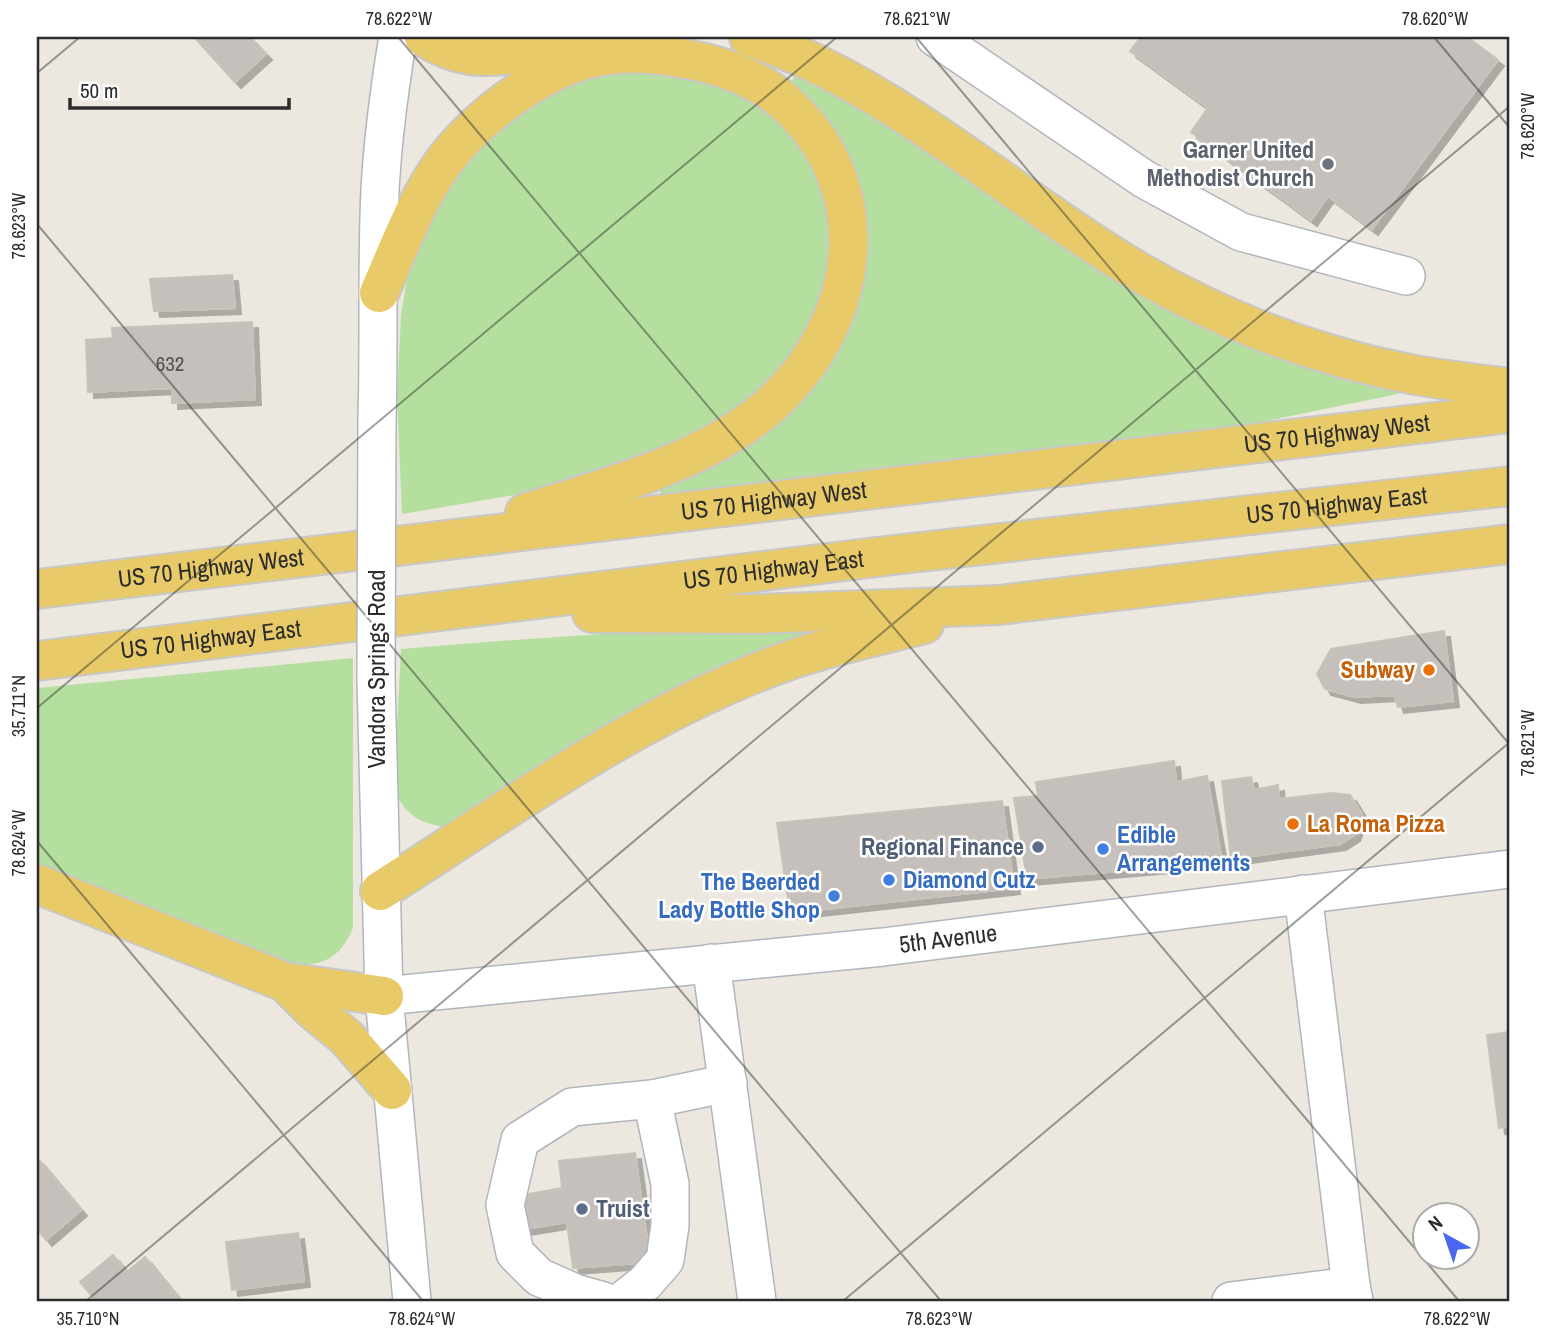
<svg xmlns="http://www.w3.org/2000/svg" width="1547" height="1338" font-family="'Archivo Narrow',sans-serif">
<style>
.grass{fill:#b5df9f}
.building{fill:#c5c0bb;stroke:#c8c2b8;stroke-width:2;filter:url(#shadow)}
.lines{fill:none;stroke-linecap:round;stroke-linejoin:round}
.minor-casing{stroke:#b2b5be;stroke-width:40}
.major-casing{stroke:#c8c8c8;stroke-width:42}
.minor{stroke:#fff;stroke-width:37}
.major{stroke:#e8cb68;stroke-width:38}
.minor-bridge-casing{stroke:#b2b5be;stroke-width:40;stroke-linecap:butt}
.minor-bridge{stroke:#fff;stroke-width:37}
.ticks{fill:none;stroke:#2c2c2c;stroke-width:2;stroke-opacity:0.45}
.worship-dot{fill:#6b7280;stroke:#fff;stroke-width:2.5}
.food-dot{fill:#e8710a;stroke:#fff;stroke-width:2.5}
.service-dot{fill:#5c6f8a;stroke:#fff;stroke-width:2.5}
.shop-dot{fill:#3f7fe0;stroke:#fff;stroke-width:2.5}
.labels{text-anchor:middle;stroke-width:5;stroke-linejoin:round;paint-order:stroke}
.number-label{font-size:21px;fill:#525150}
.worship-label{font-size:24px;font-weight:bold;fill:#5b616d;stroke:#fff;text-anchor:end}
.street-label{font-size:24px;fill:#2c2c2c;stroke:#fff}
.food-label{font-size:24px;font-weight:bold;fill:#c56008;stroke:#fff;text-anchor:end}
.shop-label{font-size:24px;font-weight:bold;fill:#366cbe;stroke:#fff;text-anchor:start}
.service-label{font-size:24px;font-weight:bold;fill:#4e5e75;stroke:#fff;text-anchor:end}
.neatline{fill:none;stroke:#2c2c2c;stroke-width:2.5}
.ticks-label{font-size:18px;text-anchor:middle;fill:#2c2c2c}
</style>
<defs>
<filter id="shadow"><feDropShadow dx="6" dy="6" stdDeviation="0" flood-color="#0004"/></filter>
</defs>
<rect width="100%" height="100%" fill="#ece7df"/>
<g class="grass">
<polygon points="648,67 730,84 792,131 828,190 833,280 781,377 713,428 577,481 515,495 402,514 397,396 401,315 410,262 468,150 566,80"/>
<polygon points="799,68 953,160 1412,391 1262,422 661,497 659,483 693,469 860,286 788,88"/>
<path d="M849 624 445 827C418 823 402 813 394 786L401 649C551 636 699 627 849 624Z"/>
<path d="M353 658V928C337 966 313 968 276 962L37 868V688Z"/>
</g>
<g class="building">
<polygon points="194,37 250,37 266,54 235,82"/>
<polygon points="1141,37 1467,37 1498,60 1372,229 1328,196 1311,220 1191,132 1208,108 1130,51"/>
<polygon points="232,275 235,308 154,311 150,279"/>
<polygon points="252,322 255,399 172,403 172,388 88,392 86,340 113,338 112,328"/>
<polygon points="1444,631 1453,701 1398,707 1394,695 1355,697 1325,689 1317,674 1331,649"/>
<polygon points="1174,761 1176,782 1207,776 1222,862 1027,879 1014,798 1038,796 1036,782"/>
<polygon points="1251,777 1254,790 1278,785 1279,799 1331,793 1350,795 1362,814 1354,835 1340,844 1231,859 1222,781"/>
<polygon points="1002,801 1014,888 790,913 777,823"/>
<polygon points="1510,1032 1510,1126 1499,1128 1487,1035"/>
<polygon points="635,1153 650,1262 573,1268 567,1222 524,1229 518,1196 562,1188 559,1161"/>
<polygon points="38,1159 81,1210 46,1240 37,1229"/>
<polygon points="298,1233 304,1281 232,1290 226,1242"/>
<polygon points="113,1255 127,1272 145,1257 181,1301 96,1301 80,1282"/>
</g>
<g class="lines">
<defs>
<g id="minor">
<polyline points="935,37 1144,179 1241,232 1406,276"/>
<path d="M377 418C379 351 377 285 379 219 380 158 388 97 398 37"/>
<polyline points="376,679 384,996 412,1301"/>
<polyline points="1303,894 1351,1286"/>
<polyline points="711,963 757,1301"/>
<path id="s1" d="M384 996 883 947 1510 869"/>
<polyline points="603,1301 575,1293 539,1277 515,1253 505,1205 520,1140 572,1107 652,1099 728,1083"/>
<polyline points="622,1301 645,1283 665,1260 670,1225 670,1184 652,1099"/>
<polyline points="1231,1301 1351,1286 1354,1301"/>
</g>
<g id="major">
<path d="M424 37C472 67 497 53 548 52 559 52 571 54 582 55"/>
<path d="M749 37C881 79 998 185 1116 258 1205 314 1307 354 1410 374 1443 380 1477 384 1510 388"/>
<path d="M379 293C403 239 423 179 465 137 499 102 553 64 602 56 636 50 672 55 705 63 736 71 768 85 791 108 887 201 854 344 753 419 686 468 603 488 525 513"/>
<path id="s2" d="M37 589 1510 413"/>
<polyline points="592,613 758,614 999,605 1510,544"/>
<path id="s3" d="M37 661 893 555 1510 486"/>
<polyline points="37,884 285,982 384,996"/>
<path d="M380 891C506 811 635 717 776 665 824 647 874 637 924 624"/>
<polyline points="285,982 314,1011 346,1037 392,1090"/>
</g>
</defs>
<use href="#minor" class="minor-casing"/>
<use href="#major" class="major-casing"/>
<use href="#minor" class="minor"/>
<use href="#major" class="major"/>
<defs>
<polyline id="minor-bridge" points="376,679 377,418"/>
</defs>
<use href="#minor-bridge" class="minor-bridge-casing"/>
<use href="#minor-bridge" class="minor-bridge"/>
</g>
<path class="ticks" d="M398 37 1459 1301M916 37 1510 745M1434 37 1510 128M37 73 80 37M37 224 941 1301M37 708 837 37M37 841 423 1301M86 1301 1510 106M843 1301 1510 742"/>
<circle class="worship-dot" cx="1328" cy="164" r="7"/>
<g class="food-dot">
<circle cx="1429" cy="670" r="7"/>
<circle cx="1293" cy="824" r="7"/>
</g>
<g class="service-dot">
<circle cx="1038" cy="847" r="7"/>
<circle cx="582" cy="1209" r="7"/>
</g>
<g class="shop-dot">
<circle cx="1103" cy="849" r="7"/>
<circle cx="889" cy="880" r="7"/>
<circle cx="834" cy="896" r="7"/>
</g>
<g class="labels">
<g class="number-label">
<text x="170" y="371">632</text>
</g>
<g class="worship-label">
<text x="1314" y="158">Garner United<tspan x="1314" dy="28">Methodist Church</tspan></text>
</g>
<g class="street-label">
<text dy="8" stroke="none"><textPath href="#s2" startOffset="1309">US 70 Highway West</textPath></text>
<text dy="8" stroke="none"><textPath href="#s2" startOffset="742">US 70 Highway West</textPath></text>
<text dy="8" stroke="none"><textPath href="#s3" startOffset="1309">US 70 Highway East</textPath></text>
<text dy="8" stroke="none"><textPath href="#s2" startOffset="175">US 70 Highway West</textPath></text>
<text dy="8" stroke="none"><textPath href="#s3" startOffset="742">US 70 Highway East</textPath></text>
<text dy="8" stroke="none"><textPath href="#s3" startOffset="175">US 70 Highway East</textPath></text>
<text transform="translate(377 669) rotate(-90)" y="8">Vandora Springs Road</text>
<text dy="8" stroke="none"><textPath href="#s1" startOffset="567">5th Avenue</textPath></text>
</g>
<g class="food-label">
<text x="1415" y="678">Subway</text>
<text x="1307" y="832" text-anchor="start">La Roma Pizza</text>
</g>
<g class="shop-label">
<text x="1117" y="843">Edible<tspan x="1117" dy="28">Arrangements</tspan></text>
<text x="903" y="888">Diamond Cutz</text>
<text x="820" y="890" text-anchor="end">The Beerded<tspan x="820" dy="28">Lady Bottle Shop</tspan></text>
</g>
<g class="service-label">
<text x="1024" y="855">Regional Finance</text>
<text x="596" y="1217" text-anchor="start">Truist</text>
</g>
</g>
<rect width="1547" height="1338" fill="none" stroke="#ffffff" stroke-width="77"/>
<g transform="translate(1446 1236) rotate(320)"><circle r="33" fill="#ffffff" stroke="#ababab" stroke-width="2"/>
<path d="M0-5L12 26L0 18L-12 26Z" fill="#4968ef"/>
<text y="-10" font-size="19" font-weight="bold" text-anchor="middle" fill="#2c2c2c">N</text>
</g>
<path d="M70 98v10h219v-10" fill="none" stroke="#2c2c2c" stroke-width="3.5"/>
<text x="80" y="98" font-size="21" fill="#2c2c2c" stroke="#ffffff" stroke-width="5" paint-order="stroke">50 m</text>
<rect x="38" y="38" width="1470" height="1262" class="neatline"/>
<g class="ticks-label">
<text x="399" y="25">78.622°W</text>
<text x="917" y="25">78.621°W</text>
<text x="1435" y="25">78.620°W</text>
<text transform="translate(1528 126) rotate(-90)" y="6">78.620°W</text>
<text transform="translate(19 226) rotate(-90)" y="6">78.623°W</text>
<text transform="translate(19 706) rotate(-90)" y="6">35.711°N</text>
<text transform="translate(1528 743) rotate(-90)" y="6">78.621°W</text>
<text transform="translate(19 843) rotate(-90)" y="6">78.624°W</text>
<text x="88" y="1325">35.710°N</text>
<text x="422" y="1325">78.624°W</text>
<text x="939" y="1325">78.623°W</text>
<text x="1457" y="1325">78.622°W</text>
</g>
</svg>
